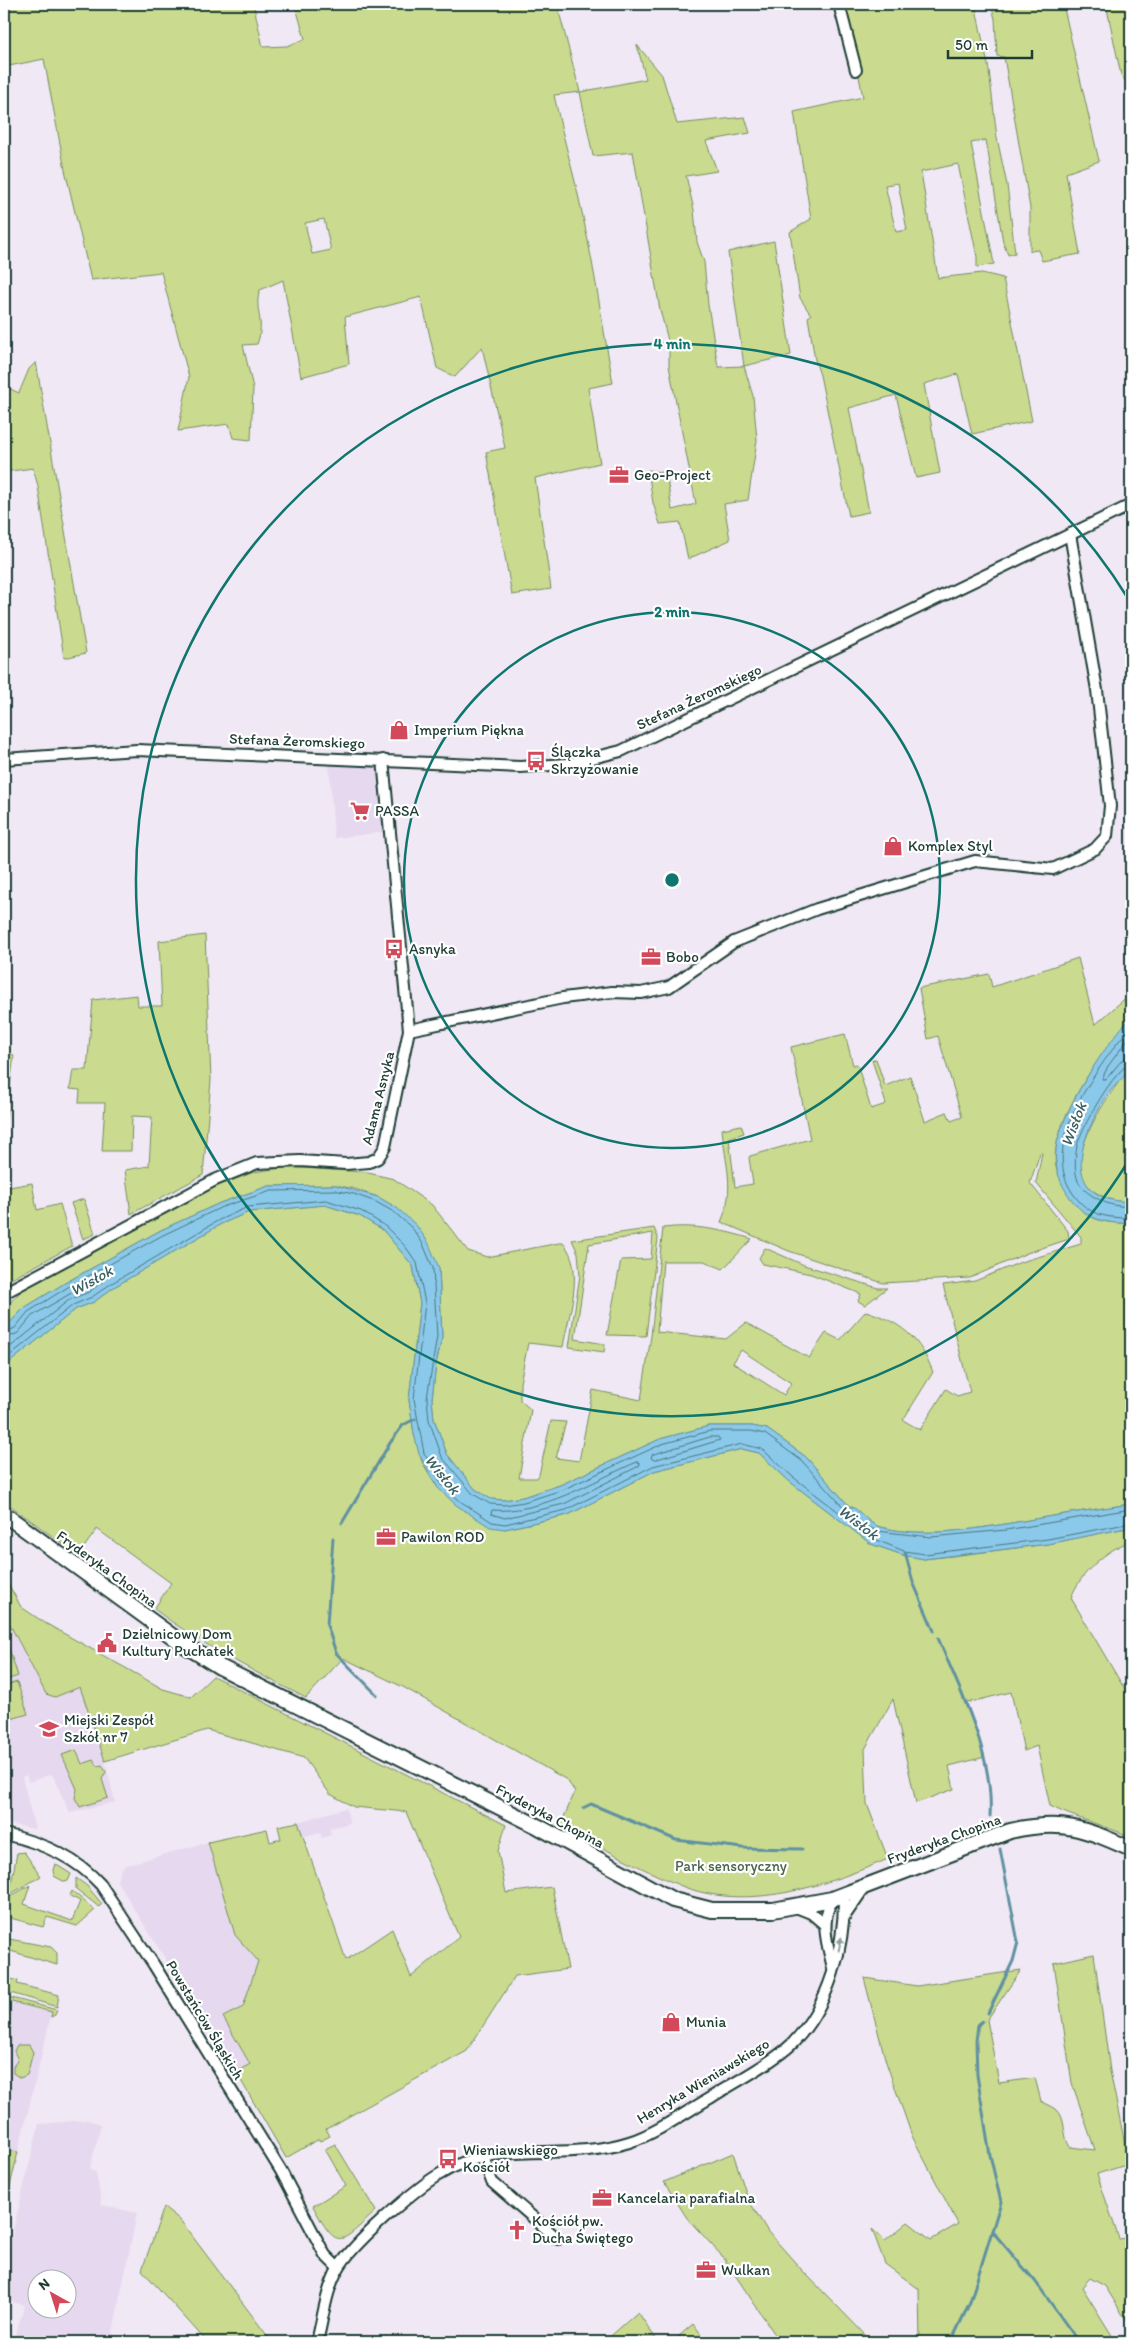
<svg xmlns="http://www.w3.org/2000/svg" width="1135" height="2346" font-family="Itim,sans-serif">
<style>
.built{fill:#e6d8ee;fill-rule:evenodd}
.green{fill:#cadb8f;stroke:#748c62;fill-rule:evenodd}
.water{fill:#8bc9eb;stroke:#6091a2}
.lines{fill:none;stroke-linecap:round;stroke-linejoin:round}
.shore{stroke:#4a757d;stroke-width:1}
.stream{stroke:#6091a2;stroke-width:3}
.street-casing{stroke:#1f3d34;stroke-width:14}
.secondary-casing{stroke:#1f3d34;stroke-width:18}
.street{stroke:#fff;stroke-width:10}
.secondary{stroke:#fff;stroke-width:14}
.oneway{fill:#8f9e9a}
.ring{fill:none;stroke:#0f766e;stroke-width:2.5}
.labels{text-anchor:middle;stroke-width:4.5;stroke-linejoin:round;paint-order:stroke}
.poi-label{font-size:15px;fill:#1f3d34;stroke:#fff;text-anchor:start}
.street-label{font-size:15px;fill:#1f3d34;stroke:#fff}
.park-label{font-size:15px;fill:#4a644b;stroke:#fff}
.water-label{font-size:16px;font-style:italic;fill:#3a6062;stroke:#fff}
.centre{fill:#0f766e;stroke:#fff;stroke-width:2.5}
.ring-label{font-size:15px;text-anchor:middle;font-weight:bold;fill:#0f766e;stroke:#fff;stroke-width:4.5;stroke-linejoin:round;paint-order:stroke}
</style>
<rect width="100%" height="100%" fill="#f0e8f5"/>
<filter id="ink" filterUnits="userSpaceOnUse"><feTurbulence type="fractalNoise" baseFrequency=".02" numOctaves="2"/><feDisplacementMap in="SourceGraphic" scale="10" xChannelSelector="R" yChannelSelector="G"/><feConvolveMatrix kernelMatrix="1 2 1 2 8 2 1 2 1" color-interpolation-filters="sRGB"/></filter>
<g filter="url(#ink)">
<g class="built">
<polygon points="329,762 377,763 384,832 334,838"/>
<polygon points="4,1613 46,1694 55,1697 80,1687 105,1761 115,1802 70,1813 52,1774 29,1782 26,1775 22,1777 35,1829 4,1823"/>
<polygon points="346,1808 350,1823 330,1828 331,1835 322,1838 320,1832 302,1837 298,1822"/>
<polygon points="208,1842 235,1935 258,1961 243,2007 223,2017 250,2064 236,2072 117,1881 121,1869 126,1865"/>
<polygon points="4,2000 52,2012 18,2152 4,2149"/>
<path d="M87 2120 101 2124 90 2168 96 2173 102 2205 137 2213 111 2342H13L25 2305 4 2300V2268L39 2124ZM68 2278V2308H38V2278Z"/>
</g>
<g class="green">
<path d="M4 4H261L254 7 263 47 287 46 305 39 295 4H557L580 92 646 79 637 45 662 75 677 124 745 117 750 133 706 141 717 171 686 176 694 210 697 242 704 262 708 305 718 367 744 366 728 252 774 241 791 355 744 366 753 396 757 440 748 500 724 504 730 540 688 559 680 522 660 524 653 503 648 470 666 473 672 510 696 504 669 366V344L660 310 633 152 593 156 580 92 554 95C562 136 575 176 583 217 595 272 603 328 613 383L588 388 600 463 535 478 551 589 512 595 486 452 505 448 482 347 455 377 437 368 421 297 345 317 349 364 301 377 283 280 260 290C253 309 266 321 257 344L243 345 253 388 251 440 233 438 229 424 178 431 189 377 161 272 91 280 65 170 44 59 4 67ZM324 219 331 250 312 254 305 223Z"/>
<path d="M845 4H975L989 70 997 138 1007 185 1015 253 1008 255 1003 242 986 140 971 143 994 264 977 267V257L958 164 921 172 938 278 982 273 1003 278 1032 421 972 434 958 374 924 384 940 473 916 478 896 395 849 408 869 512 849 516 820 375 815 360 808 317 811 315 800 298 790 232 811 219 794 112 863 97ZM898 183 907 230 896 232 885 185Z"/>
<polygon points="991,4 1063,4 1099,161 1066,173 1080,254 1042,261 1038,250 1030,251 1030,208 1004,57 997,56 995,19"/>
<polygon points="1106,4 1131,4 1131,89 1121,75"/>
<polygon points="36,362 86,653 64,658 38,486 33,468 4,472 4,386 19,393 29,369"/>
<polygon points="205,935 211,1080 203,1175 131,1214 125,1170 149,1166 152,1117 132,1116 131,1151 102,1151 105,1103 79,1103 80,1090 70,1089 73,1070 87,1070 93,1000 137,995 138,1006 162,1006 159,941"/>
<path d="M1078 958 1095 1025 1131 993C1131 1000 1133 1009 1131 1016 1129 1024 1112 1042 1106 1049 1086 1076 1049 1133 1056 1167 1058 1176 1066 1186 1070 1194 1083 1220 1104 1224 1131 1223V1504C1097 1509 1063 1514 1029 1520 981 1528 928 1539 880 1527 866 1523 860 1509 849 1506L806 1457 767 1429 752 1426H709L660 1439 560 1485 523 1497 504 1500 490 1499 475 1489 447 1454 434 1419 432 1399 436 1364 442 1337 439 1268 397 1208 378 1197 355 1189 335 1185 269 1186 220 1203 161 1230 65 1283 24 1308 4 1329C4 1308 9 1300 27 1287L213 1188 254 1172 286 1167 364 1172 394 1179 432 1205 468 1251 487 1257 559 1243H563C586 1269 568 1316 563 1347L528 1343 520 1383V1400L531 1410 519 1478H537L539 1475 551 1421 566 1422 556 1458 579 1461 593 1390 641 1400 651 1336 663 1228C694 1224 723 1230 752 1239L723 1269 704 1261H663L657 1332 726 1339 746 1323 809 1358 826 1333 840 1340 866 1311C902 1323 919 1337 933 1372L903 1420 920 1430 946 1389 957 1396 970 1392 943 1285 975 1281 1021 1262 1081 1244V1237L1036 1183 1042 1153H1040L1030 1183 1068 1231 1069 1239 1027 1253 970 1278 883 1283 789 1251 721 1222C736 1188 725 1164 722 1129L741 1125 744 1133 729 1138 735 1187 753 1184 749 1158 750 1156 810 1139 791 1047 845 1034 853 1065 857 1064 871 1109 886 1104 872 1060 876 1059 885 1086 910 1076 925 1121 947 1112 951 1121 962 1117 938 1036 928 1039 919 988 989 974 992 987ZM741 1350 791 1383 784 1395 733 1363Z"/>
<polygon points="4,1053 14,1055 4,1132"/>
<path d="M1131 1066V1201C1118 1203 1106 1199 1095 1192 1053 1167 1112 1090 1131 1066Z"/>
<polygon points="32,1183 37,1210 60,1204 72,1246 4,1283 4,1188"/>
<polygon points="84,1199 95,1234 83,1239 71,1203"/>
<path d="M325 1205 360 1216 383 1230 413 1266 420 1303 409 1400 414 1434 422 1462 438 1488 476 1518 505 1529 568 1515 654 1471 742 1449 759 1453 789 1481 871 1544 903 1555 924 1559 952 1556 1048 1544 1131 1527V1541C1106 1550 1080 1573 1071 1598L1131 1700V1837C1104 1825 1076 1819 1050 1806L1037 1746 1024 1751 1011 1692 967 1703 985 1757 949 1766 954 1789 916 1803 893 1699 865 1749 867 1804 888 1859C824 1886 747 1913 679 1885 638 1868 599 1845 560 1826L575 1792 567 1780 403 1687 343 1658 306 1698C253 1671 202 1645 154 1609L171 1583 97 1529 80 1553 74 1552 4 1501V1367L76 1309 94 1302 114 1287 221 1224 249 1212Z"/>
<polygon points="654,1228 658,1238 646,1336 607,1335 621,1260 651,1259 653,1233 589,1244 575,1339 605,1344 604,1352 569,1347 580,1275 578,1253 572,1240"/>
<polygon points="765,1248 804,1265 878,1288 887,1288 865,1305 858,1301 861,1294 811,1274 763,1264 759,1258"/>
<polygon points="4,1576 21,1607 45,1623 163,1689 191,1697 213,1676 506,1825 498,1851 506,1893 552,1887 568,1969 515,1976 467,2051 326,2129 330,2136 320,2141 319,2139 286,2158 236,2072 250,2064 223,2017 243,2007 258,1961 235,1935 208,1842 267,1829 270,1842 281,1839 278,1826 298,1822 346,1960 392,1929 411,1977 459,1937 406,1812 354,1807 330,1794 304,1758 207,1730 105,1761 80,1687 55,1697 46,1694 4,1613"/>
<polygon points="4,1634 18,1676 4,1681"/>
<polygon points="17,1682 28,1714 4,1721 4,1686"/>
<polygon points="76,1750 82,1764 94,1760 97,1766 102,1765 106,1772 102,1779 108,1798 80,1807 75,1798 77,1789 62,1755"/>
<polygon points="24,1852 41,1876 9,1895 17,1853"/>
<polygon points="55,1864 71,1874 68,1881 65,1882 54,1876 53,1870"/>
<polygon points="76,1878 87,1886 102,1904 99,1907 76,1889"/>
<polygon points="30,1885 24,1904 72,1921 80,1901 70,1896 72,1891 95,1910 77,1926 47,1917 43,1927 7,1917 4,1912 6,1899"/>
<polygon points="4,1938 51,1947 57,1953 57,1965 4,1949"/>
<path d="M1094 1954 1110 2071 1129 2164 1131 2163V2172L1129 2164 1097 2174 1119 2239 1131 2237V2328L1105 2286 1090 2278 1082 2287 1116 2342H920L919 2289 885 2264 872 2229 885 2241 908 2222 931 2240 958 2224 912 2136 886 2062 864 1978 917 1986 1021 1970 987 2020 999 2083 1035 2078 1041 2101C1046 2104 1052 2106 1056 2109 1067 2118 1062 2136 1070 2147L1095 2150 1072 2083 1054 1963Z"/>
<polygon points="4,1977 18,1981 17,1984 59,1995 57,2007 4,1991"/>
<polygon points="4,1996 57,2010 55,2015 51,2017 52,2012 4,2000"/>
<polygon points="17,2045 29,2045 33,2052 27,2075 20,2078 13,2073 13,2066 18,2060 14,2051"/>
<path d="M335 2144 376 2211C340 2244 338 2253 313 2206L346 2186 325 2149Z"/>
<polygon points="4,2149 18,2152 4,2212"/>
<polygon points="733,2153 748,2199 768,2232 801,2269 872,2342 780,2342 723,2257 687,2218 664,2182"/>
<polygon points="164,2207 180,2220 272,2342 207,2342 142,2270"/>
<polygon points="638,2312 658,2342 604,2342"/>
<polygon points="693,2324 708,2342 672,2342"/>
</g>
<g class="water">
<path d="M1131 1017C1131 1028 1135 1058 1131 1067 1127 1075 1117 1083 1111 1090 1094 1114 1068 1162 1089 1187 1098 1198 1118 1203 1131 1201V1223C1106 1224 1087 1220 1071 1199 1060 1184 1054 1168 1056 1149 1061 1111 1105 1045 1131 1017Z"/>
<path d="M335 1185 378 1197 397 1208 416 1225 428 1242 439 1268 442 1337 436 1364 432 1399 434 1419 447 1454 475 1489 491 1499 504 1500 523 1497 560 1485 660 1439 709 1426H752L767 1429 806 1457 849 1506C861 1509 866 1523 880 1527 928 1539 981 1528 1029 1520 1063 1514 1097 1509 1131 1504V1527L1048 1544 924 1559 903 1555 871 1544 789 1481 759 1453 742 1449 654 1471 568 1515 505 1529 490 1527 456 1505 438 1488 419 1454 414 1434 409 1400 420 1303 413 1266 383 1230 360 1216 325 1205 249 1212 221 1224 114 1287 94 1302 76 1309 4 1367V1329L24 1308 65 1283 161 1230 220 1203 269 1186Z"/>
</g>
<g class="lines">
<g class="shore">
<path d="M1131 1025C1101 1065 1038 1141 1072 1192 1087 1215 1105 1218 1131 1218"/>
<polyline points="1131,1035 1108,1066 1102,1079 1106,1079 1122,1060 1131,1057"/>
<path d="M1131 1064C1116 1065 1080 1130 1077 1146 1075 1157 1074 1171 1078 1181 1082 1189 1090 1195 1098 1199 1108 1205 1119 1207 1131 1206"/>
<polyline points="4,1333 15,1328 28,1312 68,1287 163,1235 222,1207 271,1191 334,1190 354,1194 376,1202 394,1212 412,1228 423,1244 433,1268 437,1336 427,1398 429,1420 442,1457 473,1494 490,1504 504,1505 524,1502 562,1490 662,1444 710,1431 751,1431 765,1434 802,1461 845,1509 852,1512 860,1523 877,1531 931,1537 1006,1530 1131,1509"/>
<polyline points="4,1339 18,1333 32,1316 104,1274 108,1275 107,1278 89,1292 69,1300 4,1352"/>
<polyline points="4,1360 73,1305 92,1297 112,1283 219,1220 248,1207 326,1200 361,1211 385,1226 405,1246 417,1263 425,1303 414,1399 424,1453 442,1485 460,1501 492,1522 505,1524 566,1510 653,1466 742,1444 762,1449 793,1477 874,1539 904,1551 925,1554 1048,1539 1131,1523"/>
<polygon points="710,1437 718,1437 720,1440 654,1460 651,1458 652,1455"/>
<path d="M637 1462 640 1463 639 1466 564 1504 505 1518 491 1514 492 1510C543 1514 592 1481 637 1462Z"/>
</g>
<g class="stream">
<polyline points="342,1523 390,1443 403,1425 415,1419"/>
<polyline points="333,1538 327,1625 336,1653 377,1695"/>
<polyline points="905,1552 913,1582 934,1631"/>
<path d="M938 1638C961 1694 994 1754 990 1816"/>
<polyline points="583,1808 591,1804 676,1840 743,1848 802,1849"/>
<polyline points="988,2013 1013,1961 1018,1942 1000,1849"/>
<polyline points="992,2231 1035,2281 1073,2334 1077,2342"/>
<polyline points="951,2342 970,2302 1001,2202 990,2155 977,2075 976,2041 978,2025 982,2021"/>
</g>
<defs>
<g id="street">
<polyline points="839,4 856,70"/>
<polyline points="4,759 137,750 520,767 568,764 621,751 1131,505"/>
<polyline points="409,1030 563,998 612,992 641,993 669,987 734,942 817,909 975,861 1053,869 1095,849 1107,836 1110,806 1097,690 1070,534"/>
<polyline points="4,1293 215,1180 257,1163 300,1161 346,1164 369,1162 378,1158 385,1147 409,1030 383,760"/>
<path d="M4 1834C40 1842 76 1857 101 1885L154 1965 281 2171 325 2255 338 2268"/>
<path d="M832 1899C820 1925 827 1942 833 1968"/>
<polyline points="796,1907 811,1913 824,1924"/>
<polyline points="844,1917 866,1885"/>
<polyline points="483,2157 492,2182 558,2239"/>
<path d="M317 2342C323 2318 326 2290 338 2269 351 2245 412 2192 435 2177 452 2166 472 2158 492 2155 538 2149 585 2156 629 2142 655 2134 686 2112 710 2098 735 2082 772 2063 793 2043 830 2004 845 1946 844 1894"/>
</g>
<path id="secondary" d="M4 1514 183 1644 220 1667 539 1827 673 1900 712 1910H773L832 1899 1010 1831C1063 1819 1083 1828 1131 1849"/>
</defs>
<use href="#street" class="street-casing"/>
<use href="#secondary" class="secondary-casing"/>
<use href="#street" class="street"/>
<use href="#secondary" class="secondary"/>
</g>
<defs><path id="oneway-solid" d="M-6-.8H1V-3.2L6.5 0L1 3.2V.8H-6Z" transform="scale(1.25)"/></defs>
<use class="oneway" href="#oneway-solid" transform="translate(840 1944) rotate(-78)"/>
</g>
<g class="ring">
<circle cx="672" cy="880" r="268"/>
<path d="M1129 1160A536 536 0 1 1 1129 600"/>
</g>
<defs>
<symbol id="office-bare" viewBox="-9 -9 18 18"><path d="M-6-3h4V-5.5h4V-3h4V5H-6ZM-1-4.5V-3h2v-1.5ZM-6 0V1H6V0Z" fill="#d1495b" stroke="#fff" stroke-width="2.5" paint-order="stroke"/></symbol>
<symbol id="shop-bare" viewBox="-9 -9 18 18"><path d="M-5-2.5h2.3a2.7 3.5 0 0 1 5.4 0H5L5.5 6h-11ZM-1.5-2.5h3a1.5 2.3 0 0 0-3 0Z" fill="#d1495b" stroke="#fff" stroke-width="2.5" paint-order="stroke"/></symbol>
<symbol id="bus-bare" viewBox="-9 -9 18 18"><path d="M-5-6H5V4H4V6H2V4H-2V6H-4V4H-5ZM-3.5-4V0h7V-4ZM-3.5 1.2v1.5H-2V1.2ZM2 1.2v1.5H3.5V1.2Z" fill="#d1495b" stroke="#fff" stroke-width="2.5" paint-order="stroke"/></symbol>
<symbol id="supermarket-bare" viewBox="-9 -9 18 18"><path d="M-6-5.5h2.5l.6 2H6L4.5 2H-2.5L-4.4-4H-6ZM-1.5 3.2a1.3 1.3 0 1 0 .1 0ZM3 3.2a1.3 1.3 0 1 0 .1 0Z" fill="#d1495b" stroke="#fff" stroke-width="2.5" paint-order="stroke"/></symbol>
<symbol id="civic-bare" viewBox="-9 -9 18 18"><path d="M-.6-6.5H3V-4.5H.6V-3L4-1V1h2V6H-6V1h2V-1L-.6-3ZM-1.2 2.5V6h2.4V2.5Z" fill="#d1495b" stroke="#fff" stroke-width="2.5" paint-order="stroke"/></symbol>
<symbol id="school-bare" viewBox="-9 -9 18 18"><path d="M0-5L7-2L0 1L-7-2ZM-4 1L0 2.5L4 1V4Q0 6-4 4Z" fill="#d1495b" stroke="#fff" stroke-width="2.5" paint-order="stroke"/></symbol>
<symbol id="church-bare" viewBox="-9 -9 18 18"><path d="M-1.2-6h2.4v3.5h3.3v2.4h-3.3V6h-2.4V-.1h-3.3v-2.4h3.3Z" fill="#d1495b" stroke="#fff" stroke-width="2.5" paint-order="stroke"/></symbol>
</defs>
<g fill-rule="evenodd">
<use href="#office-bare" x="605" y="461" width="28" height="28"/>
<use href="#shop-bare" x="385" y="716" width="28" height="28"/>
<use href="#bus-bare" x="522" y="747" width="28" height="28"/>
<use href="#supermarket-bare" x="346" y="797" width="28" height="28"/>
<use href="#shop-bare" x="879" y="832" width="28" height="28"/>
<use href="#bus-bare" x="380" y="935" width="28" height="28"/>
<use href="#office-bare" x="637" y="943" width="28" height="28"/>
<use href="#office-bare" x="372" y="1523" width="28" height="28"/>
<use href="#civic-bare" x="93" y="1629" width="28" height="28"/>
<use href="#school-bare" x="35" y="1715" width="28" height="28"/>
<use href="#shop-bare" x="657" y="2008" width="28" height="28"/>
<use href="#bus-bare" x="434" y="2145" width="28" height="28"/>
<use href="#office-bare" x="588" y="2184" width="28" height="28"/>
<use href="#church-bare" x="503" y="2216" width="28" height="28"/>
<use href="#office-bare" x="692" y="2256" width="28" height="28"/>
</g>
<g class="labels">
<g class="poi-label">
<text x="634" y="480">Geo-Project</text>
<text x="414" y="735">Imperium Piękna</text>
<text x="551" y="757">Ślączka<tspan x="551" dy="17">Skrzyżowanie</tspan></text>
<text x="375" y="816">PASSA</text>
<text x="908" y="851">Komplex Styl</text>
<text x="409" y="954">Asnyka</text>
<text x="666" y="962">Bobo</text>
<text x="401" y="1542">Pawilon ROD</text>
<text x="122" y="1639">Dzielnicowy Dom<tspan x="122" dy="17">Kultury Puchatek</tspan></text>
<text x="64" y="1725">Miejski Zespół<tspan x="64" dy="17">Szkół nr 7</tspan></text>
<text x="686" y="2027">Munia</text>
<text x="463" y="2155">Wieniawskiego<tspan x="463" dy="17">Kościół</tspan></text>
<text x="617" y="2203">Kancelaria parafialna</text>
<text x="532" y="2226">Kościół pw.<tspan x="532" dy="17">Ducha Świętego</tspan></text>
<text x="721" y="2275">Wulkan</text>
</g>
<g class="street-label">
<text transform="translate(699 697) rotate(-25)" y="5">Stefana Żeromskiego</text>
<text transform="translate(297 741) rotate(2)" y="5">Stefana Żeromskiego</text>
<text transform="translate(378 1098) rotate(-76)" y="5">Adama Asnyka</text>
<text transform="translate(107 1569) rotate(36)" y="5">Fryderyka Chopina</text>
<text transform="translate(550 1816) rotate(28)" y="5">Fryderyka Chopina</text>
<text transform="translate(944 1839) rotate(-20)" y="5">Fryderyka Chopina</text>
<text transform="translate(205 2020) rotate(59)" y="5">Powstańców Śląskich</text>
<text transform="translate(703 2081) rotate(-31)" y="5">Henryka Wieniawskiego</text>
</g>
<g class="park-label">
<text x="731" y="1871">Park sensoryczny</text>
</g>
<g class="water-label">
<text transform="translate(1073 1124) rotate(-69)" y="6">Wisłok</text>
<text transform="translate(91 1280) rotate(-29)" y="6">Wisłok</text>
<text transform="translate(443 1474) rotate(51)" y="6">Wisłok</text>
<text transform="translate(859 1522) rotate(38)" y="6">Wisłok</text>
</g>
</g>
<circle cx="672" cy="880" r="8" class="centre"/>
<g class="ring-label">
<text x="672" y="349">4 min</text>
<text x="672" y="617">2 min</text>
</g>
<rect width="1135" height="2346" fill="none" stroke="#fff" stroke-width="20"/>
<rect x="10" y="10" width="1115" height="2326" fill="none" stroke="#1f3d34" stroke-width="2" filter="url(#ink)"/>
<g transform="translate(52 2294) rotate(321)"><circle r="24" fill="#ffffff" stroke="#a5b1ae"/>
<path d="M0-4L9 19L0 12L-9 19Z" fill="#d1495b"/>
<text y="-8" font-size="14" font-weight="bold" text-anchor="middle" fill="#1f3d34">N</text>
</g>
<path d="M948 50v8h84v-8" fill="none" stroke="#1f3d34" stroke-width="2.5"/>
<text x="955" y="50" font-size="15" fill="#1f3d34" stroke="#ffffff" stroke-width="4" paint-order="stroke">50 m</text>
</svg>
